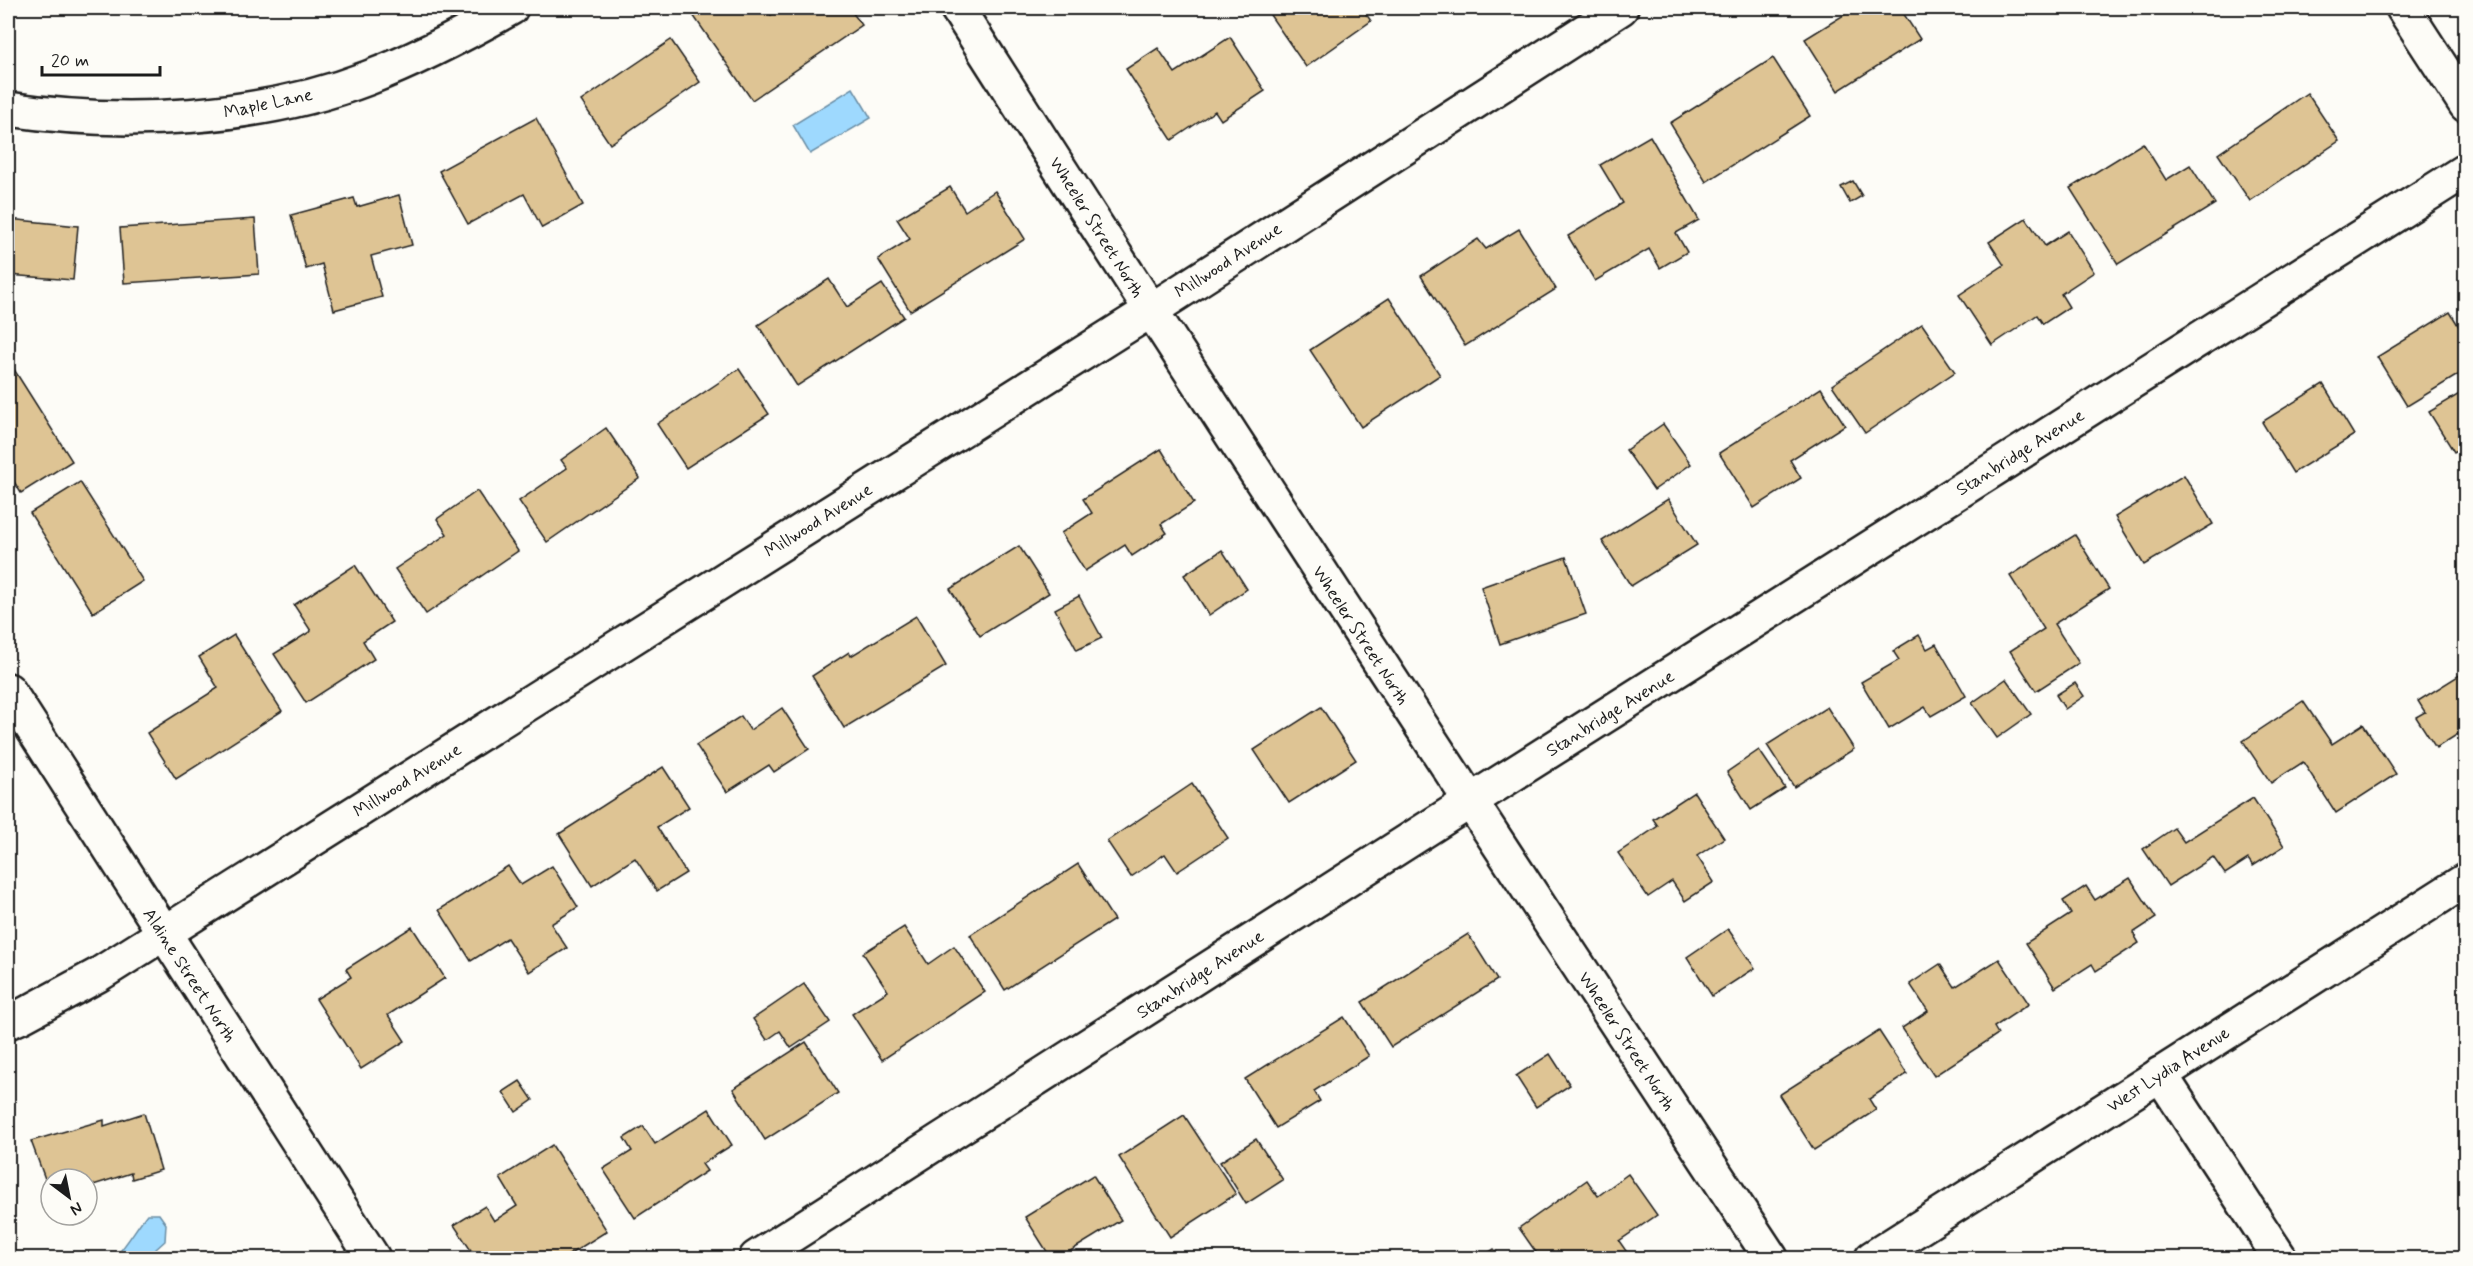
<svg xmlns="http://www.w3.org/2000/svg" width="2473" height="1266" font-family="Mynerve,sans-serif">
<style>
.water{fill:#9ed9fe;stroke:#6a8da4;stroke-width:1.5}
.building{fill:#dec494;stroke:#1c1c1c;stroke-width:1.5}
.lines{fill:none;stroke-linecap:round;stroke-linejoin:round}
.minor-casing{stroke:#1c1c1c;stroke-width:38}
.minor{stroke:#fdfcf7;stroke-width:33}
.labels{text-anchor:middle;stroke-width:4.5;stroke-linejoin:round;paint-order:stroke}
.street-label{font-size:18px;fill:#1c1c1c;stroke:#fdfcf7}
</style>
<rect width="100%" height="100%" fill="#fdfcf7"/>
<filter id="ink" filterUnits="userSpaceOnUse"><feTurbulence type="fractalNoise" baseFrequency=".0167" numOctaves="2"/><feDisplacementMap in="SourceGraphic" scale="12" xChannelSelector="R" yChannelSelector="G"/><feConvolveMatrix kernelMatrix="1 2 1 2 8 2 1 2 1" color-interpolation-filters="sRGB"/></filter>
<g filter="url(#ink)">
<g class="water">
<polygon points="853,88 871,118 810,154 793,125"/>
<path d="M147 1214H159L166 1224 165 1241 146 1258H118L116 1256C128 1243 136 1228 147 1214Z"/>
</g>
<g class="building">
<polygon points="704,8 766,8 771,15 781,8 849,8 862,25 752,100 693,15"/>
<polygon points="1281,8 1362,8 1371,21 1306,67 1270,15"/>
<polygon points="1855,8 1900,8 1920,39 1838,91 1805,39"/>
<polygon points="1230,37 1265,91 1221,120 1215,111 1172,140 1126,69 1158,48 1175,73"/>
<polygon points="671,40 700,82 610,144 581,101"/>
<polygon points="1773,58 1810,116 1706,182 1670,123"/>
<polygon points="2307,93 2339,141 2250,201 2218,154"/>
<polygon points="536,118 583,205 542,228 524,194 468,224 439,171"/>
<polygon points="1650,136 1699,220 1676,233 1687,252 1660,268 1649,249 1595,281 1568,236 1623,203 1600,165"/>
<polygon points="2143,143 2166,180 2190,165 2215,204 2118,264 2070,188"/>
<polygon points="1853,181 1862,196 1850,203 1841,187"/>
<polygon points="950,187 965,211 995,191 1025,239 910,311 878,259 910,239 897,219"/>
<polygon points="399,195 412,245 371,256 382,297 334,310 322,264 306,269 291,215 354,198 357,207"/>
<polygon points="2026,218 2045,246 2068,231 2094,272 2061,294 2069,307 2043,324 2037,315 1992,345 1959,295 2004,265 1989,242"/>
<polygon points="8,219 78,226 73,280 8,275"/>
<polygon points="255,219 259,274 124,283 120,228"/>
<polygon points="1519,229 1556,289 1465,346 1421,276 1478,239 1486,249"/>
<polygon points="829,279 847,307 882,284 904,317 797,386 758,325"/>
<polygon points="1389,298 1440,375 1361,427 1310,350"/>
<polygon points="2450,312 2466,338 2466,370 2407,406 2377,357"/>
<polygon points="1922,324 1955,372 1865,433 1832,385"/>
<polygon points="8,360 72,461 21,493 8,472"/>
<polygon points="739,369 769,414 686,468 657,424"/>
<polygon points="2323,384 2354,435 2293,473 2262,422"/>
<polygon points="1821,388 1845,425 1790,460 1801,478 1754,508 1719,453"/>
<polygon points="2466,390 2466,445 2454,452 2429,412"/>
<polygon points="1663,424 1691,464 1654,490 1626,450"/>
<polygon points="606,428 640,478 547,542 519,501 567,468 561,460"/>
<polygon points="1161,449 1194,503 1161,524 1167,533 1132,556 1125,545 1085,571 1061,533 1092,513 1083,499"/>
<polygon points="2184,475 2213,524 2144,565 2115,517"/>
<polygon points="80,482 143,581 93,613 30,513"/>
<polygon points="477,491 518,551 426,614 395,569 447,534 437,519"/>
<polygon points="1668,499 1697,545 1631,586 1602,541"/>
<polygon points="2075,535 2109,589 2054,624 2079,663 2036,691 2010,651 2044,629 2010,576"/>
<polygon points="1019,546 1049,593 980,636 950,589"/>
<polygon points="1222,550 1247,589 1209,615 1184,575"/>
<polygon points="1566,557 1586,614 1500,644 1481,587"/>
<polygon points="355,565 392,622 363,641 374,659 306,703 274,654 311,631 294,605"/>
<polygon points="1079,596 1102,638 1077,650 1055,609"/>
<polygon points="916,616 946,666 844,728 812,676 849,652 851,656"/>
<polygon points="234,635 282,711 176,779 147,733 218,688 199,657"/>
<polygon points="1919,635 1927,649 1936,644 1966,696 1931,716 1925,707 1889,729 1861,682 1899,660 1893,651"/>
<polygon points="2466,671 2466,729 2436,748 2416,717 2425,712 2418,701"/>
<polygon points="2006,679 2031,714 1997,738 1972,703"/>
<polygon points="2075,683 2084,696 2065,709 2056,695"/>
<polygon points="2303,701 2332,744 2363,724 2396,774 2336,813 2303,762 2271,783 2243,741"/>
<polygon points="1321,707 1356,760 1289,803 1254,750"/>
<polygon points="1827,707 1854,749 1794,787 1767,745"/>
<polygon points="782,708 809,749 774,772 769,765 727,792 696,745 741,716 750,730"/>
<polygon points="1759,750 1785,788 1751,810 1727,772"/>
<polygon points="663,767 689,807 657,827 686,873 657,891 635,858 592,886 559,834"/>
<polygon points="1192,784 1228,838 1177,872 1165,854 1131,877 1107,841"/>
<polygon points="1694,792 1724,838 1697,856 1714,882 1685,901 1672,881 1648,897 1618,853 1658,826 1653,819"/>
<polygon points="2253,798 2284,846 2253,866 2248,859 2225,874 2213,857 2168,886 2143,849 2174,828 2184,842"/>
<polygon points="1078,864 1114,920 1005,990 970,935"/>
<polygon points="508,866 521,885 552,866 578,907 551,924 567,948 529,972 507,938 471,961 439,910"/>
<polygon points="2130,878 2156,918 2133,933 2139,943 2096,971 2092,964 2055,988 2026,943 2071,914 2063,901 2086,886 2095,900"/>
<polygon points="412,927 445,978 388,1015 405,1041 361,1069 316,999 351,977 346,969"/>
<polygon points="904,927 928,964 954,946 985,992 882,1060 852,1014 888,991 863,953"/>
<polygon points="1728,929 1755,968 1712,996 1687,957"/>
<polygon points="1468,934 1497,980 1391,1047 1362,1002"/>
<polygon points="1999,959 2029,1004 1994,1027 1998,1034 1934,1076 1902,1028 1928,1011 1910,984 1940,964 1955,987"/>
<polygon points="804,984 830,1022 791,1048 780,1031 767,1040 753,1019"/>
<polygon points="1344,1017 1369,1056 1314,1091 1320,1101 1276,1128 1245,1079"/>
<polygon points="1879,1031 1907,1074 1869,1099 1876,1110 1814,1150 1779,1095"/>
<polygon points="806,1042 838,1093 765,1140 733,1089"/>
<polygon points="1550,1054 1570,1085 1536,1107 1516,1076"/>
<polygon points="520,1081 533,1100 516,1112 503,1092"/>
<polygon points="709,1109 732,1145 702,1164 707,1171 635,1218 603,1169 632,1151 624,1138 643,1126 655,1144"/>
<polygon points="144,1113 161,1170 132,1179 131,1173 87,1187 87,1179 51,1179 51,1195 31,1141 104,1120 104,1126"/>
<polygon points="1184,1115 1236,1194 1170,1237 1119,1157"/>
<polygon points="1256,1139 1283,1180 1246,1204 1220,1162"/>
<polygon points="552,1145 607,1231 564,1258 476,1258 454,1225 485,1206 494,1221 517,1206 500,1178"/>
<polygon points="1628,1174 1657,1215 1619,1241 1631,1258 1540,1258 1519,1228 1587,1180 1598,1196"/>
<polygon points="1093,1175 1121,1220 1059,1258 1051,1258 1025,1217"/>
<polygon points="1494,1249 1501,1258 1480,1258"/>
</g>
<g class="lines">
<defs>
<g id="minor">
<path d="M957 8C1224 427 1497 843 1771 1258"/>
<polyline points="2403,8 2466,105"/>
<path d="M8 109C122 126 259 120 368 78 418 59 465 34 511 8"/>
<polyline points="8,690 373,1258"/>
<polyline points="8,1022 22,1016 98,975 1150,311 1621,8"/>
<polyline points="2160,1074 2280,1258"/>
<polyline points="756,1258 1469,802 2466,170"/>
<polyline points="1872,1258 2466,880"/>
</g>
</defs>
<use href="#minor" class="minor-casing"/>
<use href="#minor" class="minor"/>
</g>
</g>
<g class="labels">
<g class="street-label">
<text transform="translate(268 103) rotate(-12)" y="6">Maple Lane</text>
<text transform="translate(1097 227) rotate(58)" y="6">Wheeler Street North</text>
<text transform="translate(1228 260) rotate(-33)" y="6">Millwood Avenue</text>
<text transform="translate(2020 452) rotate(-32)" y="6">Stanbridge Avenue</text>
<text transform="translate(818 520) rotate(-32)" y="6">Millwood Avenue</text>
<text transform="translate(1361 635) rotate(57)" y="6">Wheeler Street North</text>
<text transform="translate(1610 713) rotate(-32)" y="6">Stanbridge Avenue</text>
<text transform="translate(407 780) rotate(-32)" y="6">Millwood Avenue</text>
<text transform="translate(1200 974) rotate(-33)" y="6">Stanbridge Avenue</text>
<text transform="translate(190 975) rotate(57)" y="6">Aldine Street North</text>
<text transform="translate(1627 1041) rotate(57)" y="6">Wheeler Street North</text>
<text transform="translate(2168 1069) rotate(-33)" y="6">West Lydia Avenue</text>
</g>
</g>
<rect width="2473" height="1266" fill="none" stroke="#fdfcf7" stroke-width="30"/>
<rect x="15" y="15" width="2443" height="1236" fill="none" stroke="#1c1c1c" stroke-width="2" filter="url(#ink)"/>
<g transform="translate(69 1197) rotate(148)"><circle r="28" fill="#fdfcf7" stroke="#a3a29f" stroke-width="1.5"/>
<path d="M0-4.5L10 22L0 15L-10 22Z" fill="#1c1c1c"/>
<text y="-9" font-size="16" font-weight="bold" text-anchor="middle" fill="#1c1c1c">N</text>
</g>
<path d="M42 66v9h118v-9" fill="none" stroke="#1c1c1c" stroke-width="3"/>
<text x="51" y="66" font-size="18" fill="#1c1c1c" stroke="#fdfcf7" stroke-width="4.5" paint-order="stroke">20 m</text>
</svg>
